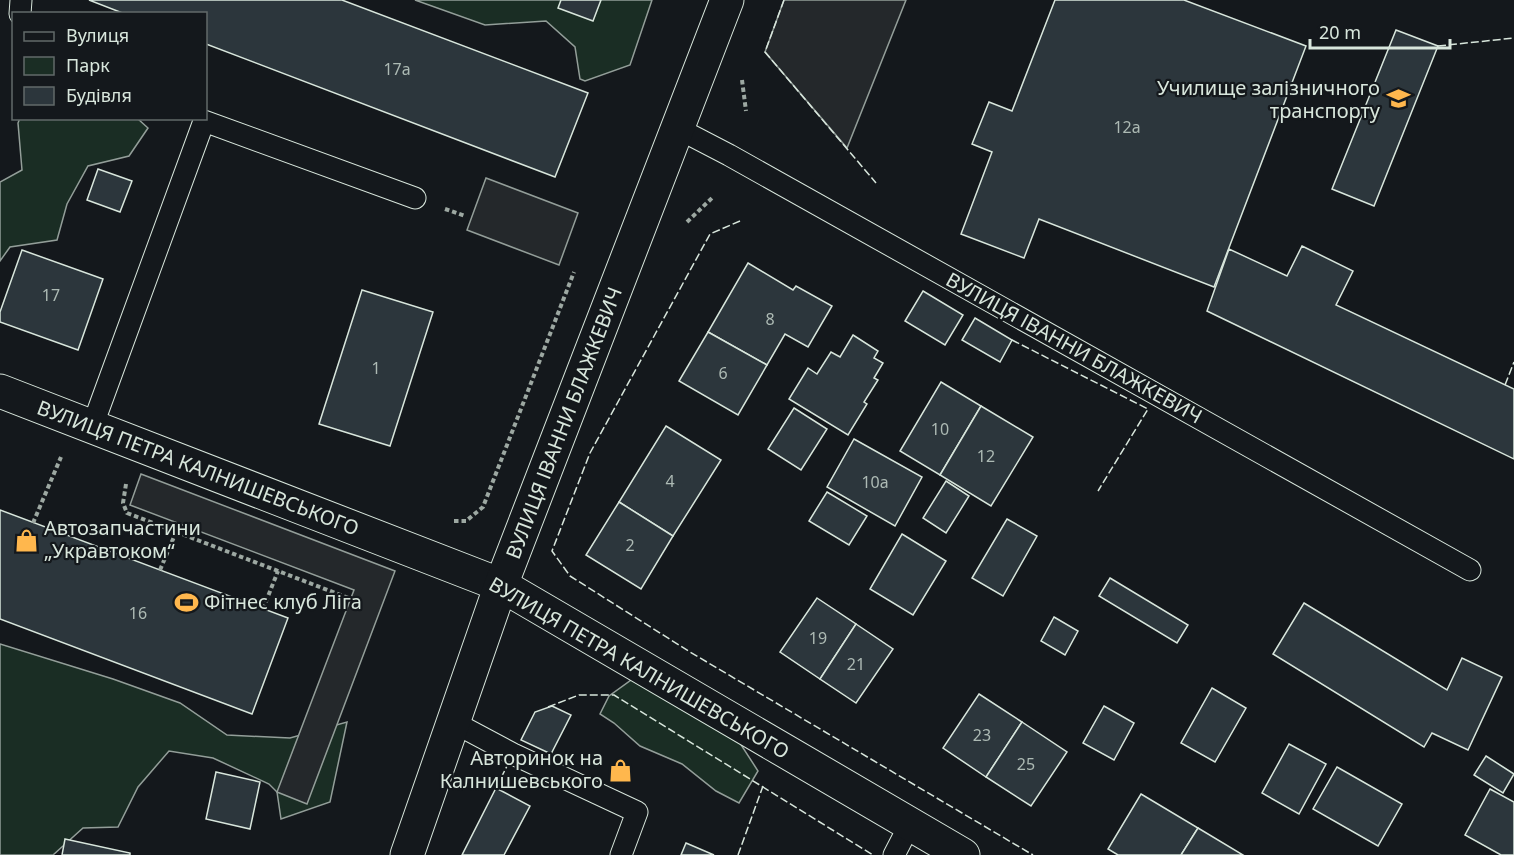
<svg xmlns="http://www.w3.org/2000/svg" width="1514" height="855" font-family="'Noto Sans',sans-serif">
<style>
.green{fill:#1a2d24;stroke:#939e99;stroke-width:1.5}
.parking{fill:#24282b;stroke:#939e99;stroke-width:1.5}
.building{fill:#2c363c;stroke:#d8e6dc;stroke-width:1.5}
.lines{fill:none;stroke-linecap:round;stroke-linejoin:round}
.service-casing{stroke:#d8e6dc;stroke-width:23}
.minor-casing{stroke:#d8e6dc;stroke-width:35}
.path{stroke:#9da8a2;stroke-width:4;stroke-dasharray:4.5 3;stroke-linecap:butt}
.service{stroke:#14181c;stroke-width:21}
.minor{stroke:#14181c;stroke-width:33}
.fence{stroke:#d8e6dc;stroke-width:1.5;stroke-dasharray:8 3;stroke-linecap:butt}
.labels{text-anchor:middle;stroke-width:4.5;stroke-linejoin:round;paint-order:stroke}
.number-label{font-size:16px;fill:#adbab4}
.poi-label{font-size:20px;fill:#d8e6dc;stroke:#14181c;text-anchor:end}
.street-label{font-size:20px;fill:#d8e6dc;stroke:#14181c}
</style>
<rect width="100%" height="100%" fill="#14181c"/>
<g class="green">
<polygon points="415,0 652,0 630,65 585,81 580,79 575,47 546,21 485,25"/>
<polygon points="20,118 138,119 148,128 129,156 88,166 67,204 57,240 10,247 0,261 0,182 22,170 18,123"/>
<polygon points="0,644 113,679 180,703 227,735 290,738 347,722 330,802 281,819 277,792 269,784 213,758 169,751 138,787 118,827 83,828 53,855 0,855"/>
<polygon points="634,678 738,740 758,771 739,803 716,791 682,764 640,746 614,723 600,714 609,696"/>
</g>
<g class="parking">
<polygon points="784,0 906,0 847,148 765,52"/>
<polygon points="486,178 578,213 559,265 467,230"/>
<polygon points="141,474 395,571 307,804 277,792 354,590 130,505"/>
</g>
<g class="building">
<polygon points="89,0 342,0 588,93 555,177 206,44 206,14 125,14"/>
<polygon points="561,0 601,0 593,21 558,8"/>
<polygon points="1055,0 1184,0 1306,46 1214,287 1039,219 1024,258 961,234 992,152 972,144 989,102 1012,111"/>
<polygon points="1396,30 1438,46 1374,206 1332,189"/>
<polygon points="98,169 132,181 120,212 87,200"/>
<polygon points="1302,246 1353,271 1336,305 1514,389 1514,459 1207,311 1229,249 1287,276"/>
<polygon points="22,250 103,279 78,350 0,322 0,312"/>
<polygon points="748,263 793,290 796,286 832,306 808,347 785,334 767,365 708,332"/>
<polygon points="362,290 433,312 390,446 319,424"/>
<polygon points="923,291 963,315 945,345 905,321"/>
<polygon points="975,318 1012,340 1000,362 962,340"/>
<polygon points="708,332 767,365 738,415 679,381"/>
<polygon points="853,335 878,351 874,358 883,363 874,378 878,380 864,402 867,404 848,435 789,399 808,368 817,374 831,352 840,357"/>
<polygon points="941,382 981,406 940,475 900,451"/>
<polygon points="981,406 1033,437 991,506 940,475"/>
<polygon points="794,408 827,429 801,470 768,449"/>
<polygon points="666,426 721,460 673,536 619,502"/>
<polygon points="854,439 922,477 895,526 827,487"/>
<polygon points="946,481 969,496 946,533 923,518"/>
<polygon points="827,492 867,516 849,545 809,521"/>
<polygon points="619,502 673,536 641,589 586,555"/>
<polygon points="0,510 288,618 252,714 0,619"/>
<polygon points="1007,519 1037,536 1003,596 972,578"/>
<polygon points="902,534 946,561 913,615 870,589"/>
<polygon points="1110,578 1188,625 1177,643 1099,596"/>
<polygon points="817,598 856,624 820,679 780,652"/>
<polygon points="1304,603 1447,690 1462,658 1502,677 1468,750 1432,733 1424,747 1273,654"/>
<polygon points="1054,617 1078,631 1065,655 1041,641"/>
<polygon points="856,624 893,649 856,703 820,679"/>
<polygon points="1212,688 1246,708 1215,762 1181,743"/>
<polygon points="979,694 1022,722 986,777 943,748"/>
<polygon points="552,706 571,715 551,754 521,740 535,712"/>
<polygon points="1104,706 1134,723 1114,760 1083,743"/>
<polygon points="1022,722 1067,752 1031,806 986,777"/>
<polygon points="1289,744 1326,764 1299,814 1262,793"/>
<polygon points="1486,756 1514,774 1503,793 1474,775"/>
<polygon points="1337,767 1402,804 1378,846 1313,809"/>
<polygon points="216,772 260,782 250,829 206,819"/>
<polygon points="496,788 530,806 504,855 462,855"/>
<polygon points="1490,789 1514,802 1514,855 1501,855 1465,835"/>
<polygon points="1141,794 1198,828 1181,855 1118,855 1108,849"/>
<polygon points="1198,828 1243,855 1181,855"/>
<polygon points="65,839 130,853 130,855 62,855"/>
<polygon points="686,843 714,855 681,855"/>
</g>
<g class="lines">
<defs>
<g id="service">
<polyline points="20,14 21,0"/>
<polyline points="677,128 729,155 1470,570"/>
<polyline points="92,427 204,121 415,198"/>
<polyline points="453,722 513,754 637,812 621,855"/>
<polyline points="894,855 910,824"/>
</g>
<g id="minor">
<polyline points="0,391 501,585 963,855"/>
<polyline points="407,855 501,585 727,0"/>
</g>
</defs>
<use href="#service" class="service-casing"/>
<use href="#minor" class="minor-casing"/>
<g class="path">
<polyline points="742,80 746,111"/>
<polyline points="445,209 465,216"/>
<polyline points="687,222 713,197"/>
<polyline points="126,484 123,503 127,513 351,599"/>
<polyline points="454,521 466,521 483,507 574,272"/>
<polyline points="33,523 61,457"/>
<polyline points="160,570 176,532"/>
<polyline points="263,609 278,571"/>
</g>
<use href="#service" class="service"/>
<use href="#minor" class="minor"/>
<g class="fence">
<polyline points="784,0 765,52 876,183"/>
<polyline points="1438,46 1514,38"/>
<polyline points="740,221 710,234 590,453 552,551 570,576 690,652 1033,855"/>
<polyline points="1012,340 1148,409 1098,491"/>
<polyline points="1505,385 1514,362"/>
<polyline points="548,707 579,695 614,695 873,855"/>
<polyline points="496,788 510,760"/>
<polyline points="738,855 763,786"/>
</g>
</g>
<defs>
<symbol id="university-bare" viewBox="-9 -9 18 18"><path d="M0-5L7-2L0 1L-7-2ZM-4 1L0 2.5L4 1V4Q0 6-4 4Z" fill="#ffb74d" stroke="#14181c" stroke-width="2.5" paint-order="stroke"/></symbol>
<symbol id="shop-bare" viewBox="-9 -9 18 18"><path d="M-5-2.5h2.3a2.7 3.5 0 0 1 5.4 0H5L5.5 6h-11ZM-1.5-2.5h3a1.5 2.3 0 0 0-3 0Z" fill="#ffb74d" stroke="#14181c" stroke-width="2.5" paint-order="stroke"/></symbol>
<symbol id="stadium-bare" viewBox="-9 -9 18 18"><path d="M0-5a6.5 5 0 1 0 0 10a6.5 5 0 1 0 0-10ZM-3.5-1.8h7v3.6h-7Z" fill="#ffb74d" stroke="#14181c" stroke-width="2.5" paint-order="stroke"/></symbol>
</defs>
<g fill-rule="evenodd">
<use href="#university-bare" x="1382" y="82" width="33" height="33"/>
<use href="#shop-bare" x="10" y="524" width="33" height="33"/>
<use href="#stadium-bare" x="170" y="586" width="33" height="33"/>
<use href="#shop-bare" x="604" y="754" width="33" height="33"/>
</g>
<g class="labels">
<g class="number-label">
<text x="397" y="75">17а</text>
<text x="1127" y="133">12а</text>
<text x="51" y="301">17</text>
<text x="770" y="325">8</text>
<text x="376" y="374">1</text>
<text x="723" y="379">6</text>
<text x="940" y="435">10</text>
<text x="986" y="462">12</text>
<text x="670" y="487">4</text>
<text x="875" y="488">10а</text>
<text x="630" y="551">2</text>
<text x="138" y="619">16</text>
<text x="818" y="644">19</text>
<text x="856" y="670">21</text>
<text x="982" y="741">23</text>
<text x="1026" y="770">25</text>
</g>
<g class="poi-label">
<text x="1380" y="95">Училище залізничного<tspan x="1380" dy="23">транспорту</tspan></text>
<text x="44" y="535" text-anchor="start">Автозапчастини<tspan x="44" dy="23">„Укравтоком“</tspan></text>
<text x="204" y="609" text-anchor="start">Фітнес клуб Ліга</text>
<text x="603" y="765">Авторинок на<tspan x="603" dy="23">Калнишевського</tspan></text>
</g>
<g class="street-label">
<text transform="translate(1074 348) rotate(29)" y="7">ВУЛИЦЯ ІВАННИ БЛАЖКЕВИЧ</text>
<text transform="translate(564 423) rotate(-69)" y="7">ВУЛИЦЯ ІВАННИ БЛАЖКЕВИЧ</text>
<text transform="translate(198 468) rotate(21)" y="7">ВУЛИЦЯ ПЕТРА КАЛНИШЕВСЬКОГО</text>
<text transform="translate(639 668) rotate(30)" y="7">ВУЛИЦЯ ПЕТРА КАЛНИШЕВСЬКОГО</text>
</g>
</g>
<rect x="12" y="12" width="195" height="108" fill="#14181c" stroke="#626a69" stroke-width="1.5"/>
<rect x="24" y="32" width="30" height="9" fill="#14181c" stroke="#626a69" stroke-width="1.5"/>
<text x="66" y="42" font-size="18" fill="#d8e6dc">Вулиця</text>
<rect x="24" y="57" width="30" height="18" fill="#1a2d24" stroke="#626a69" stroke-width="1.5"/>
<text x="66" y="72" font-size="18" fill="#d8e6dc">Парк</text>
<rect x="24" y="87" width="30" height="18" fill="#2c363c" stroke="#626a69" stroke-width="1.5"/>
<text x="66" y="102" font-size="18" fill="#d8e6dc">Будівля</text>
<path d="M1310 39v9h140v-9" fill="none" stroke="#d8e6dc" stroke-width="3"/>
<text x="1319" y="39" font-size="18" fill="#d8e6dc" stroke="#14181c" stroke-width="4.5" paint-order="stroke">20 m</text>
</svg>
